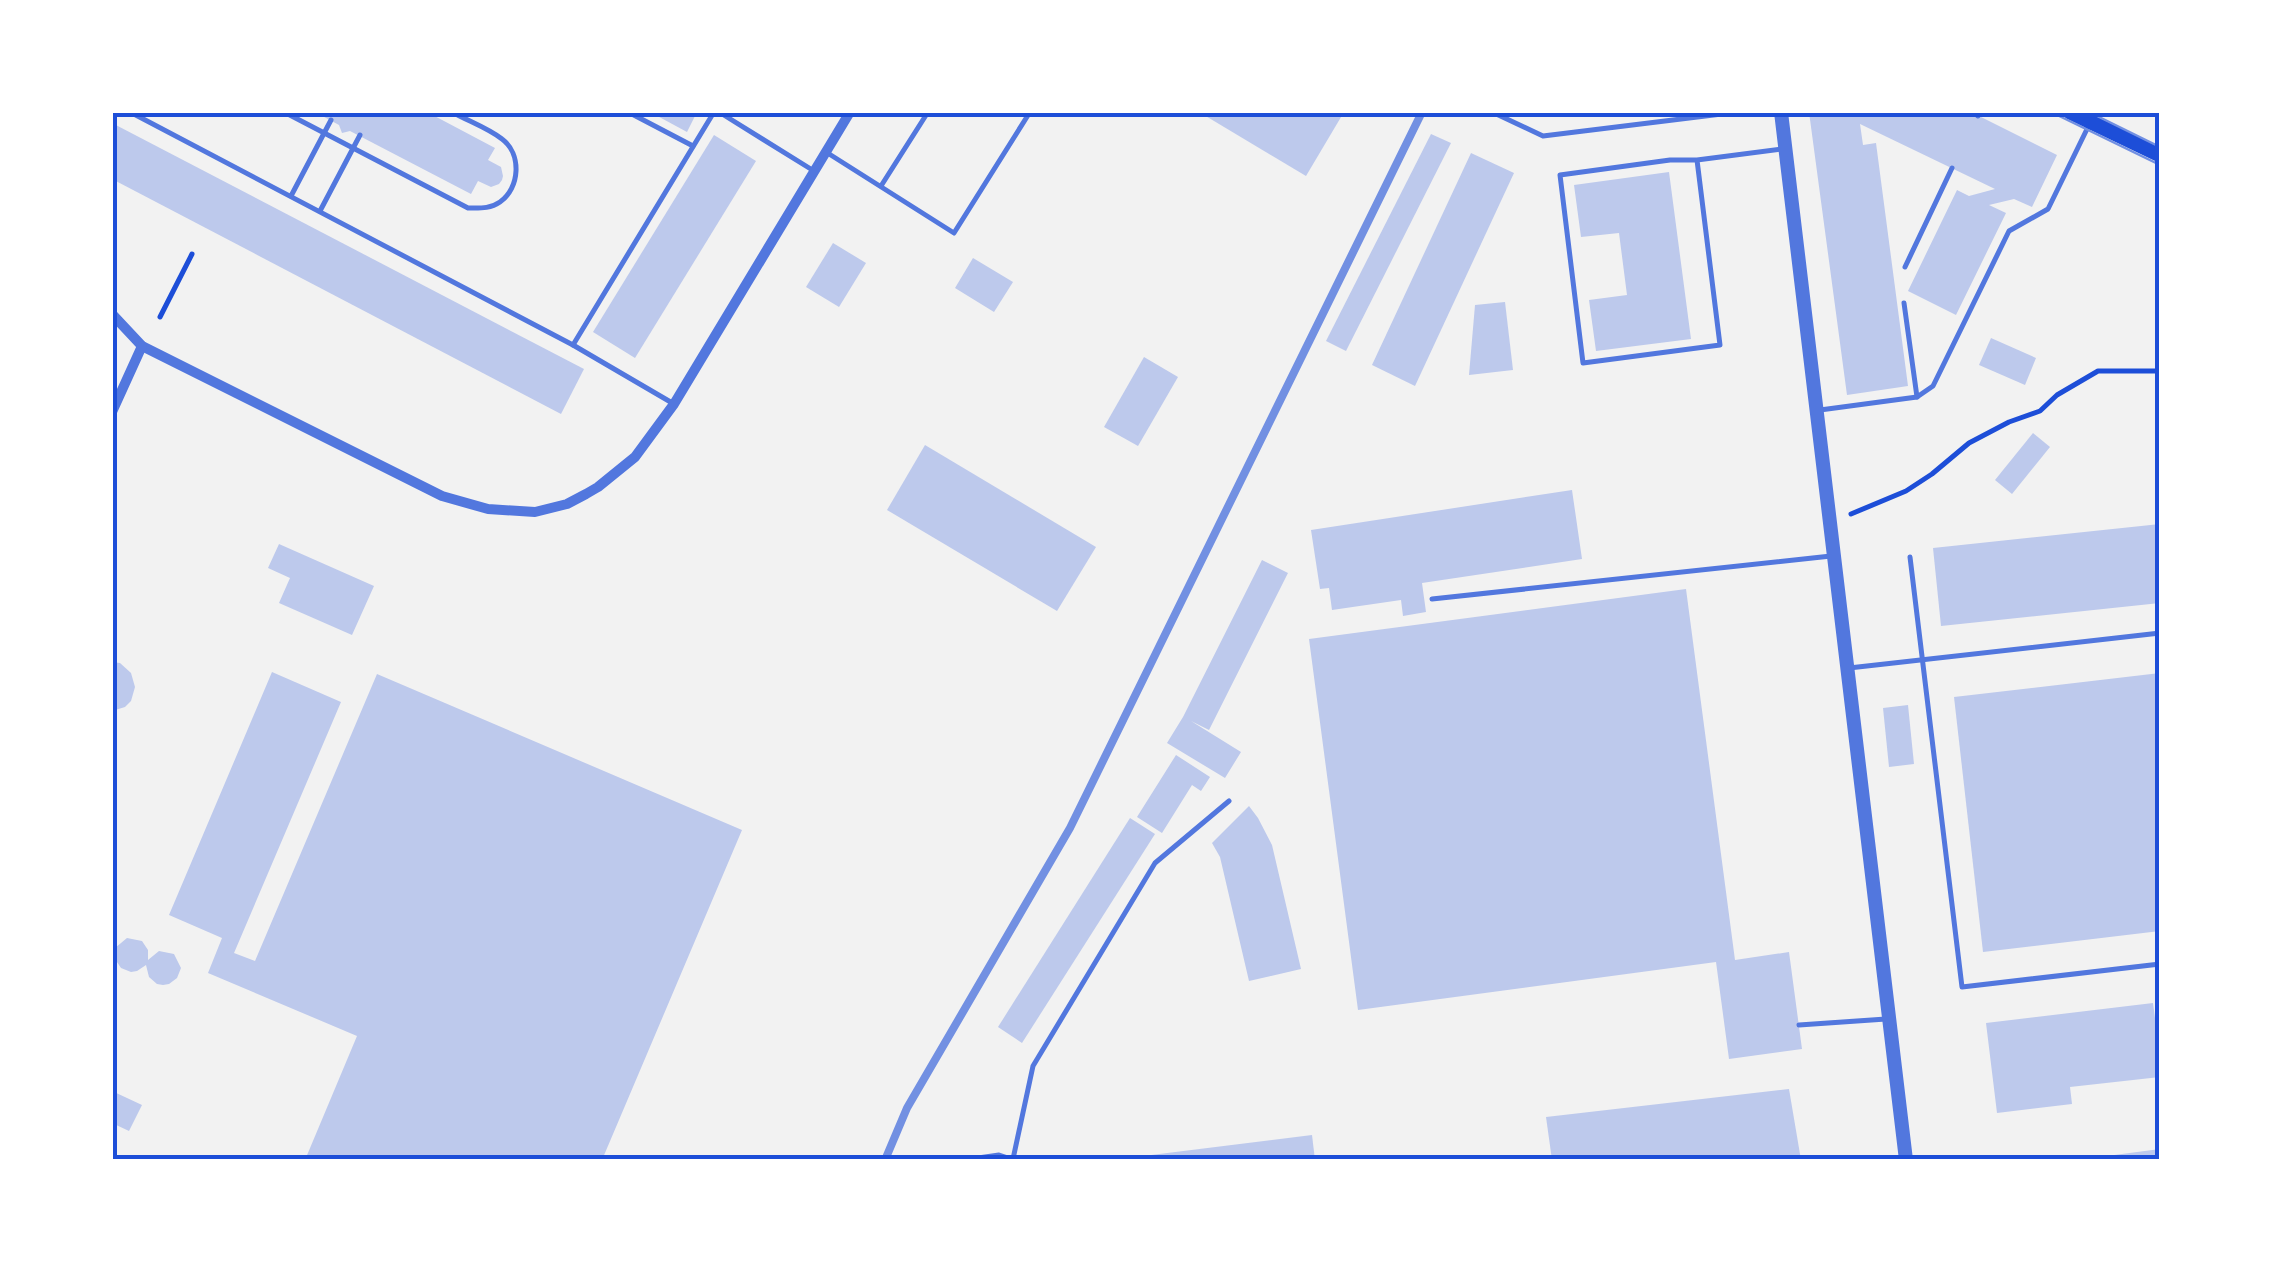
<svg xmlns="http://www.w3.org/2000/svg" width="2272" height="1272" font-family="Commissioner,sans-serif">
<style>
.building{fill:#bdc9ec}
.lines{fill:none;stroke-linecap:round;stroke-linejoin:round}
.path{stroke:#1d4ed8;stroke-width:5}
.service{stroke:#5277de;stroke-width:5}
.minor{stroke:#5277de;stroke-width:10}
.tertiary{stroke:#5277de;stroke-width:14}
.secondary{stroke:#1d4ed8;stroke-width:15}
.tram{stroke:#7290e2;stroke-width:2.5}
.rail{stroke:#7290e2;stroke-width:8}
.neatline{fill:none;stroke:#1d4ed8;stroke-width:4}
</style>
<rect width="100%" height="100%" fill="#f2f2f2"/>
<g class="building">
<polygon points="315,112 427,112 495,148 488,160 501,167 503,176 502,180 499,184 491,187 478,181 471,194 350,131 342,133 339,125"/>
<polygon points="650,112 697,112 687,132"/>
<polygon points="1199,112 1344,112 1306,176"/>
<polygon points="1809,112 1971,112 2057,155 2032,207 2014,199 1989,205 2006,213 1956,315 1908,291 1957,190 1969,196 1995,189 1860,124 1863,145 1876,143 1908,386 1847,395"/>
<polygon points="112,123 584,369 561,414 112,179"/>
<polygon points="1431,134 1451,143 1346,351 1326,341"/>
<polygon points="714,135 756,161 635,358 593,332"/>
<polygon points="1471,153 1514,173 1415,386 1372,365"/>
<polygon points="1669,172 1691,339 1596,351 1589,300 1627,295 1619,233 1581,237 1574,185"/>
<polygon points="833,243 866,263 839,307 806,287"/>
<polygon points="973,258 1013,282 994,312 955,288"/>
<polygon points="1505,302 1513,370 1469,375 1475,305"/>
<polygon points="1991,338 2036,358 2025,385 1979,365"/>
<polygon points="1144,357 1178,377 1138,446 1104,427"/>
<polygon points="2033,433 2050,447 2012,494 1995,480"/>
<polygon points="925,445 1096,547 1057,611 887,510"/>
<polygon points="1572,490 1582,559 1422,583 1426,612 1403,616 1401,600 1332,610 1329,588 1320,589 1311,530"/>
<polygon points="2160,524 2160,603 1941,626 1933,548"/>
<polygon points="279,544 374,586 352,635 279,603 290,578 268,568"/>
<polygon points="1262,560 1288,573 1209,730 1191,721 1241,752 1225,778 1167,743 1183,717"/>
<polygon points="1686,589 1735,960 1789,952 1802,1049 1729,1059 1716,962 1358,1010 1309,639"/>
<polygon points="112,662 120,663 131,673 135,687 131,701 125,707 112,711"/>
<polygon points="272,672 341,702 234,953 255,961 377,674 742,830 602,1160 305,1160 357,1036 208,973 222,938 169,915"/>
<polygon points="2160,673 2160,931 1983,952 1954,697"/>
<polygon points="1908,705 1914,764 1889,767 1883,708"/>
<polygon points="1176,755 1210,777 1201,791 1192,785 1162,833 1137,817"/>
<polygon points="1249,806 1258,818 1272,845 1301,969 1249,981 1220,857 1212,843"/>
<polygon points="1130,818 1155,834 1022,1043 998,1027"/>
<polygon points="127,938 142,941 148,950 148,960 159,951 174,954 181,968 177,978 169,984 163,985 157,984 149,977 146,965 137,971 131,972 121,968 115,959 115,948"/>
<polygon points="2153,1003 2160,1056 2160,1077 2070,1087 2072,1104 1997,1113 1986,1023"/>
<polygon points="1789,1089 1801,1160 1552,1160 1546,1117"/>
<polygon points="112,1091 142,1105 129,1131 112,1123"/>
<polygon points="1312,1135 1315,1160 1136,1160 1135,1157"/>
<polygon points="2160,1149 2160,1160 2099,1160 2099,1157"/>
</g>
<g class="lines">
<g class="path">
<polyline points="160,317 192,254"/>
<polyline points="1851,514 1906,491 1932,474 1969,443 2009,422 2040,411 2057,395 2098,371 2160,371"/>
</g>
<g class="service">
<polyline points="130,112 573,345 674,404"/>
<path d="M284 112 468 208C480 208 490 209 500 202 520 188 522 154 502 139 488 128 468 121 452 112"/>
<polyline points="628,112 693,146"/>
<polyline points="719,112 814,171"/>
<polyline points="1492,112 1543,136 1738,112"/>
<polyline points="1978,116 1979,112"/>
<polyline points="826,152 954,233 1030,112"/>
<polyline points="1697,160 1670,160 1560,175 1583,363 1720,345 1697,160 1782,149"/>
<polyline points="881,186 928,112"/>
<polyline points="291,196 331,120"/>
<polyline points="320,211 360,135"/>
<polyline points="1905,267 1952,168"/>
<polyline points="1904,303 1917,397"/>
<polyline points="573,345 714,112"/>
<polyline points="1820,410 1917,397 1933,386 2009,231 2048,209 2089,125"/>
<polyline points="1910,557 1962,987 2160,964"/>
<polyline points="1432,599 1831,556"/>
<polyline points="1849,668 2160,633"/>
<polyline points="1799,1025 1886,1019"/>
<polyline points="1013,1159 1033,1066 1155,863 1229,801"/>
<polyline points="964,1160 999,1155 1014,1160"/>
</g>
<g class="minor">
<polyline points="112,314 142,346 442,496 488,509 535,512 567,504 586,494 598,487 635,457 674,404 850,112"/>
<polyline points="112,412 142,346"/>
</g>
<polyline class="tertiary" points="1781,112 1906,1160"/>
<polyline class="secondary" points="2070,112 2160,155"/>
<g class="tram">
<polyline points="2051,112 2160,165"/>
<polyline points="2089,112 2160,147"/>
</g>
<polyline class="rail" points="885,1160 907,1108 1070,828 1422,112"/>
</g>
<rect width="2272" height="1272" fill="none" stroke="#ffffff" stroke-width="230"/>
<rect x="115" y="115" width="2042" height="1042" class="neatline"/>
</svg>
